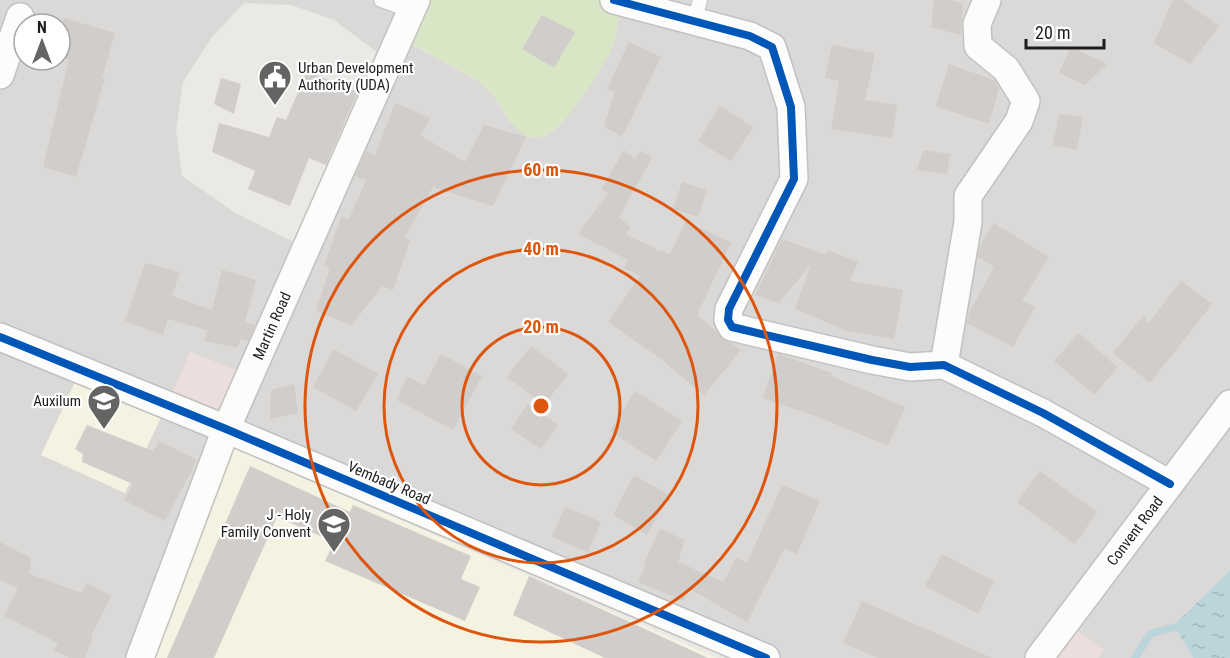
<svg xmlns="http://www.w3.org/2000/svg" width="1230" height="658" font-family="'Roboto Condensed',sans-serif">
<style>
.residential{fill:#dad9d7;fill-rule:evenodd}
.commercial{fill:#ecdedc}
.education{fill:#f4f3e1}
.grass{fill:#d8e6c6}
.water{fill:url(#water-ripples)}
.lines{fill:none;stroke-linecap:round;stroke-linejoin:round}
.stream{stroke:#bbd5db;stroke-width:8}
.building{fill:#d0cdca}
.lane-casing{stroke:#c2c1c0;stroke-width:16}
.street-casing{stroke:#c2c1c0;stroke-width:30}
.lane{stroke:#fcfcfb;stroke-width:14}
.street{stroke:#fcfcfb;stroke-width:27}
.cycleway-casing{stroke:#fff;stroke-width:11}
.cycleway{stroke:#0057b8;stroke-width:8}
.ring{fill:none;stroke:#de560d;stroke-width:3}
.labels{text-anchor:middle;stroke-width:4.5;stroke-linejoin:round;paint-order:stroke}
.poi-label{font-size:15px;fill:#1d1d1d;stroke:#fff;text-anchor:end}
.street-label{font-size:15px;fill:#1d1d1d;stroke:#fff}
.centre{fill:#de560d;stroke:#fff;stroke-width:3}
.ring-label{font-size:18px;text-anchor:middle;font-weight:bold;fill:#de560d;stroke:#fff;stroke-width:4.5;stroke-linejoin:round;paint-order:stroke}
</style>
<defs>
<pattern id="water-ripples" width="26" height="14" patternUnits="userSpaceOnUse" patternTransform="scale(1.5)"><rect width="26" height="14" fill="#bbd5db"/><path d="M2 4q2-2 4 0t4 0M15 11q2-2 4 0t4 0" fill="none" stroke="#a0b6bc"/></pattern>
</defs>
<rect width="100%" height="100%" fill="#ebe9e5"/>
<path class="residential" d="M0 0H416L400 39 476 79 495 97 509 121 614 0H1230V570L1174 625 1193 658H1098L1104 649 1039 658H766L226 429 140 658H0ZM244 3 291 5 334 20 390 62 306 248 237 214 182 176 176 130 183 82 212 37ZM24 24H60V60H24Z"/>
<g class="commercial">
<polygon points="190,352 250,375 226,429 167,405"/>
<polygon points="1066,622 1104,650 1098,658 1039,658"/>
</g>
<g class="education">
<polygon points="81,369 167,405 125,493 41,455"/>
<polygon points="235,448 717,658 149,658"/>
</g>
<path class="grass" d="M416 0H614L620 2C620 18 617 33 612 48 605 65 562 132 545 136 539 138 532 137 526 137L509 121 495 97 476 79 400 38Z"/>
<polygon class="water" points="1230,570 1230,658 1193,658 1174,625"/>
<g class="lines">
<polyline class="stream" points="1135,658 1150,634 1183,625"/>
</g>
<g class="building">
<polygon points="934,0 951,0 963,4 961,35 931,27"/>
<polygon points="1173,0 1183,0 1219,26 1190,64 1154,43"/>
<polygon points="542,15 575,32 554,68 522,49"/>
<polygon points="64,18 115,33 102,78 105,78 76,177 43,167 69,59 60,58 60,34"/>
<polygon points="629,42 661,57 622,137 604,126 615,92 607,89"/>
<polygon points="832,45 875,53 865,100 897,105 892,138 831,129 839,81 825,78"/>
<polygon points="1071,47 1107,64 1085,85 1059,73"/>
<polygon points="949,64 994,80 999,88 989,124 936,106"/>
<polygon points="307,71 358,92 326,165 309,158 290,206 248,189 255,171 212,152 219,123 269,137 277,117 286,120"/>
<polygon points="221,78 241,84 234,114 214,104"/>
<polygon points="395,103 431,118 420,135 465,162 484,125 526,137 493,206 433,187 404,238 410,240 393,290 382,286 352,325 316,311 330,268 324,266 341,217 349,219 366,180 355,176 366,151 375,155"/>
<polygon points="720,106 753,127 731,161 698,141"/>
<polygon points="1059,114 1083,117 1077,150 1053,145"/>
<polygon points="624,150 635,159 641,151 652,158 619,217 630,227 626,235 653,247 659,252 659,250 670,254 686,221 731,243 697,315 716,331 722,339 731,343 741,350 704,395 666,364 667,363 608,322 640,276 624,268 628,260 578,234 609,193 601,190"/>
<polygon points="923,150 950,154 947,174 917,170"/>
<polygon points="682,182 707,190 698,217 673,209"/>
<polygon points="994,223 1049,257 1022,301 1035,307 1013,347 967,323 969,313 994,267 978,257 980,246"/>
<polygon points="782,239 826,255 828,250 858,262 850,281 903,290 894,339 847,331 795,309 811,264 779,303 755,295"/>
<polygon points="145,263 180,272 172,296 212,310 222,270 256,280 245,322 255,325 248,341 240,339 238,348 204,341 207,330 168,319 163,335 125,321"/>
<polygon points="1181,281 1212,304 1150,383 1113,353 1143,316 1149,323"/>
<polygon points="1079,333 1117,367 1095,395 1054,361"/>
<polygon points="531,346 568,374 544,405 507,377"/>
<polygon points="334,349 378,374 356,411 313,387"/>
<polygon points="441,354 482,376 453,430 397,400 407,376 424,386"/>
<polygon points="778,354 832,373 831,376 905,407 888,446 826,420 763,398"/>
<polygon points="294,384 298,413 270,419 271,390"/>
<polygon points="635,391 682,421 656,461 610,431"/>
<polygon points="528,404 558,425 541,449 511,429"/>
<polygon points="87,425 153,451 159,441 197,460 165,521 124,500 133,484 82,462 83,454 75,449"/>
<polygon points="250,466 350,512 353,505 471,556 461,579 480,587 465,621 325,561 334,542 277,517 214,658 167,658"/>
<polygon points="1040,471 1097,512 1075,544 1017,502"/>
<polygon points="634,475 669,495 647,535 613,515"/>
<polygon points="782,485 820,501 797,554 784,549 747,622 690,589 684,601 638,582 646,564 644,563 660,529 685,540 678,562 724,582 736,557 747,563"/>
<polygon points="565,507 601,522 588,552 552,537"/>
<polygon points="0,542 31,558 29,574 82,593 87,583 111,596 91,636 93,637 85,658 69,658 54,650 58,643 4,616 18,588 0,580"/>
<polygon points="942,554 994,581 978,614 925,586"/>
<polygon points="529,576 632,623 708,658 605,658 513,615"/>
<polygon points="862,601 992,658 878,658 843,643"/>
</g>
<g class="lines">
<defs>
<g id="lane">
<polyline points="381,0 412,11"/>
<polyline points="694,22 700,0"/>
</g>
<g id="street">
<polyline points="614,0 750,36 772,47 791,107 794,179 729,309 728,320 732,327 872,360 910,367 944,365 1043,413 1170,484"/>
<polyline points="0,75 20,17"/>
<polyline points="0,337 226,429 766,658"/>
<polyline points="944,365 968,222 968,196 1019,121 1026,101 1006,69 978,46 977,24 987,0"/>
<polyline points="140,658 226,429 416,0"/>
<polyline points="1039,658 1230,404"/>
</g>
</defs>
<use href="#lane" class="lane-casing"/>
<use href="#street" class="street-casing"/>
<use href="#lane" class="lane"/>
<use href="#street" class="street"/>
<defs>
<g id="cycleway">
<polyline points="614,0 750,36 772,47 791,107 794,179 729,309 728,320 732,327 872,360 910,367 944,365 1043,413 1170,484"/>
<polyline points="0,337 226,429 766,658"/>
</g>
</defs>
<use href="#cycleway" class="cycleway-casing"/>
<use href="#cycleway" class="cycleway"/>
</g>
<g class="ring">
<circle cx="541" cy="406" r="79"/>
<circle cx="541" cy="406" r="157"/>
<circle cx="541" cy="406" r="236"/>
</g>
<defs>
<symbol id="civic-pin" viewBox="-11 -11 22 30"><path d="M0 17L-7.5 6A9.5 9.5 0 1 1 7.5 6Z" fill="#656463" stroke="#fff"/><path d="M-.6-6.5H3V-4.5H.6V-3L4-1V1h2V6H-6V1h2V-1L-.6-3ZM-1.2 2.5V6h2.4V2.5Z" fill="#fff"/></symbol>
<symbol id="school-pin" viewBox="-11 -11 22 30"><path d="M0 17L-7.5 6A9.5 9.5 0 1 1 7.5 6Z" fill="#656463" stroke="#fff"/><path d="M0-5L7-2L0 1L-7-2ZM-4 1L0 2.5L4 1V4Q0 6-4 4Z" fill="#fff"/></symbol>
</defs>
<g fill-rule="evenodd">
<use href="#civic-pin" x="256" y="58" width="38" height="52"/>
<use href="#school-pin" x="85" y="382" width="38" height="52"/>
<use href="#school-pin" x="315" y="505" width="38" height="52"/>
</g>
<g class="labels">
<g class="poi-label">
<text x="298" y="73" text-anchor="start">Urban Development<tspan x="298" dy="17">Authority (UDA)</tspan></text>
<text x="81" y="406">Auxilum</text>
<text x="311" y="520">J - Holy<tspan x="311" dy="17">Family Convent</tspan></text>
</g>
<g class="street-label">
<text transform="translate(272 326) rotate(-66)" y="5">Martin Road</text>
<text transform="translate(389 483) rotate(23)" y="5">Vembady Road</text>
<text transform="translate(1135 531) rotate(-53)" y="5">Convent Road</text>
</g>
</g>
<circle cx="541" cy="406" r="9" class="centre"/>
<g class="ring-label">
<text x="541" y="176">60 m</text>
<text x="541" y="255">40 m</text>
<text x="541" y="333">20 m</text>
</g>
<g transform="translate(42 42)"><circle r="28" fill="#ffffff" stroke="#a5a5a5" stroke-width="1.5"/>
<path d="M0-4.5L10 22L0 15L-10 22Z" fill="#656463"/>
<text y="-9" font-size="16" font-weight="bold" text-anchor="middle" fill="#1d1d1d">N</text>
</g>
<path d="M1026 39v9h78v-9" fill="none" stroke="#1d1d1d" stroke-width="3"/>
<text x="1035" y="39" font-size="18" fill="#1d1d1d" stroke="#ffffff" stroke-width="4.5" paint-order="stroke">20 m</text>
</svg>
